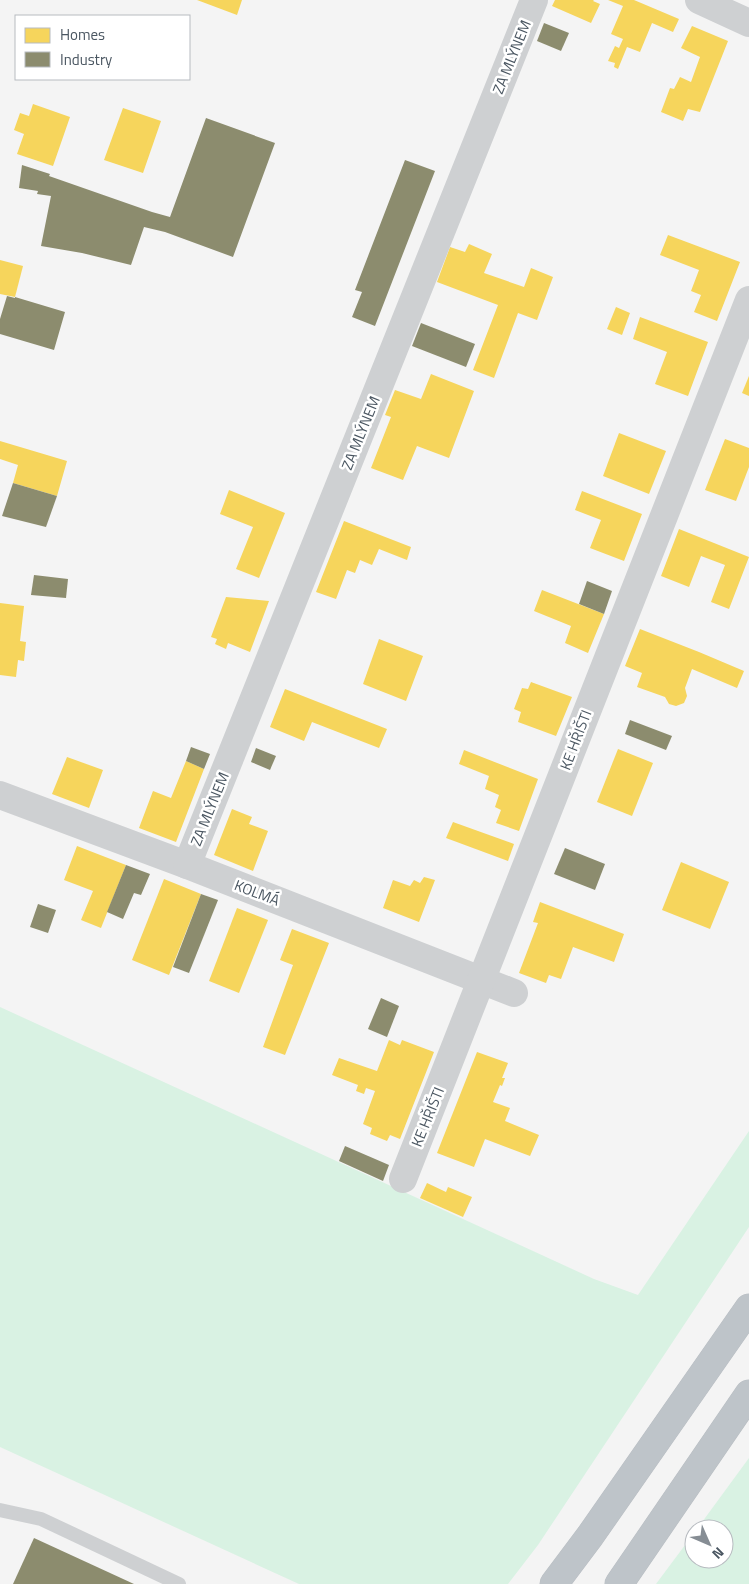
<svg xmlns="http://www.w3.org/2000/svg" width="749" height="1584" font-family="'Titillium Web',sans-serif">
<style>
.green{fill:#d9f2e3}
.homes{fill:#f6d55c}
.industry{fill:#8c8c6e}
.lines{fill:none;stroke-linecap:round;stroke-linejoin:round}
.motorway-casing{stroke:#b9bec3;stroke-width:29}
.service{stroke:#ced0d2;stroke-width:14}
.minor{stroke:#ced0d2;stroke-width:28}
.motorway{stroke:#bec4c9;stroke-width:28}
.labels{text-anchor:middle;stroke-width:5;stroke-linejoin:round;paint-order:stroke}
.street-label{font-size:15px;fill:#4a5661;stroke:#fff}
</style>
<rect width="100%" height="100%" fill="#f4f4f4"/>
<g class="green">
<polygon points="0,1007 594,1279 638,1295 749,1131 749,1227 538,1545 508,1584 299,1584 0,1447"/>
<polygon points="749,1458 749,1584 656,1584 694,1533 694,1559 724,1559 724,1529 697,1529"/>
</g>
<g class="homes">
<polygon points="197,0 242,0 237,15"/>
<polygon points="555,0 594,0 593,1 600,4 591,23 552,6"/>
<polygon points="608,0 634,0 679,19 673,32 652,23 640,52 627,47 618,69 614,67 615,63 608,61 615,46 619,48 623,39 611,34 623,6"/>
<polygon points="692,26 728,41 700,112 688,109 683,121 661,112 670,88 674,89 680,77 691,82 700,57 681,48"/>
<polygon points="33,104 70,117 53,166 17,154 24,134 14,130 20,113 29,116"/>
<polygon points="123,108 161,121 143,173 104,160"/>
<polygon points="668,235 740,262 717,321 694,312 701,295 691,291 699,270 660,255"/>
<polygon points="469,244 492,254 484,273 524,287 531,268 553,277 537,320 518,313 494,378 473,370 498,305 437,282 450,247 465,252"/>
<polygon points="0,260 23,266 15,297 0,294"/>
<polygon points="616,307 630,313 622,335 607,329"/>
<polygon points="640,317 708,342 688,396 655,384 667,352 633,339"/>
<polygon points="431,374 474,391 449,458 417,446 403,480 371,468 391,417 385,415 395,390 421,399"/>
<polygon points="749,376 749,396 742,393"/>
<polygon points="619,433 666,451 649,494 603,476"/>
<polygon points="725,439 749,448 749,467 736,501 705,490"/>
<polygon points="0,441 67,461 57,496 13,483 18,465 0,459"/>
<polygon points="229,490 285,513 259,578 236,569 253,527 220,514"/>
<polygon points="582,491 642,514 624,561 590,548 601,520 575,510"/>
<polygon points="344,521 411,547 407,560 379,549 372,565 360,560 355,573 347,570 336,599 316,592"/>
<polygon points="679,529 749,557 729,609 711,602 725,565 701,556 689,587 661,576"/>
<polygon points="542,590 604,614 588,653 565,643 571,626 534,611"/>
<polygon points="226,597 269,601 250,652 228,643 226,649 215,644 217,639 211,637"/>
<polygon points="0,603 24,606 20,641 26,642 24,661 18,660 16,677 0,675"/>
<polygon points="640,629 699,652 744,671 737,688 692,669 685,688 687,696 684,703 676,706 669,704 665,697 637,687 642,673 625,666"/>
<polygon points="379,639 423,656 406,701 363,684"/>
<polygon points="531,682 572,697 556,736 518,722 521,712 514,709 522,688 528,689"/>
<polygon points="285,689 387,729 379,748 312,722 304,741 270,727"/>
<polygon points="618,749 653,763 632,816 597,802"/>
<polygon points="464,750 538,779 519,831 496,823 501,810 495,807 499,795 485,789 489,776 459,764"/>
<polygon points="67,757 103,770 89,808 52,794"/>
<polygon points="186,761 204,769 176,842 139,828 153,791 171,798"/>
<polygon points="232,809 252,817 249,824 268,831 253,871 214,855"/>
<polygon points="453,822 514,844 508,861 446,838"/>
<polygon points="77,846 126,865 101,928 81,920 93,891 64,880"/>
<polygon points="681,862 729,882 710,929 662,910"/>
<polygon points="424,877 435,880 419,922 383,908 393,880 410,886 414,880 420,883"/>
<polygon points="164,879 201,894 169,975 132,960"/>
<polygon points="540,902 624,934 614,962 573,947 561,979 549,975 546,983 519,973 538,923 533,922"/>
<polygon points="237,908 268,920 239,993 209,981"/>
<polygon points="292,929 329,943 285,1055 263,1047 293,965 280,960"/>
<polygon points="389,1040 400,1045 402,1040 434,1052 400,1139 390,1135 387,1141 370,1134 372,1128 363,1124 375,1091 366,1088 364,1094 356,1091 358,1085 332,1075 339,1058 377,1071"/>
<polygon points="477,1052 508,1063 502,1078 505,1078 502,1086 500,1085 493,1102 510,1108 505,1121 539,1135 530,1156 485,1139 474,1167 437,1153"/>
<polygon points="427,1183 446,1192 448,1187 472,1197 463,1217 420,1198"/>
</g>
<g class="industry">
<polygon points="544,23 569,33 561,51 537,41"/>
<polygon points="206,118 275,143 233,257 165,232 144,227 131,265 82,253 41,246 51,196 37,194 38,191 19,188 22,165 50,174 49,176 152,212 170,217"/>
<polygon points="405,160 435,171 375,326 352,317 362,292 355,290"/>
<polygon points="7,296 15,298 15,297 65,312 54,350 0,334 0,319"/>
<polygon points="421,323 475,344 466,367 412,346"/>
<polygon points="13,483 57,496 46,527 2,516"/>
<polygon points="34,575 68,579 66,598 31,595"/>
<polygon points="587,581 612,591 604,614 579,604"/>
<polygon points="630,720 672,736 666,750 625,734"/>
<polygon points="191,747 210,754 204,769 186,761"/>
<polygon points="256,748 276,756 270,770 251,762"/>
<polygon points="565,848 605,864 595,890 554,874"/>
<polygon points="126,865 150,874 141,895 134,893 123,919 107,912"/>
<polygon points="201,894 218,900 189,973 173,967"/>
<polygon points="38,904 56,910 48,933 30,927"/>
<polygon points="381,998 399,1006 387,1037 368,1029"/>
<polygon points="345,1146 389,1165 383,1181 339,1161"/>
<polygon points="34,1538 134,1584 13,1584"/>
</g>
<g class="lines">
<defs>
<g id="motorway">
<polyline points="554,1584 590,1536 749,1308"/>
<polyline points="619,1584 749,1394"/>
</g>
</defs>
<use href="#motorway" class="motorway-casing"/>
<polyline class="service" points="0,1510 41,1519 179,1584"/>
<g class="minor">
<polyline points="699,0 749,23"/>
<polyline points="0,795 187,865 514,993"/>
<polyline points="187,865 534,0"/>
<polyline points="403,1179 749,300"/>
</g>
<use href="#motorway" class="motorway"/>
</g>
<g class="labels">
<g class="street-label">
<text transform="translate(512 57) rotate(-68)" y="5">ZA MLÝNEM</text>
<text transform="translate(361 433) rotate(-68)" y="5">ZA MLÝNEM</text>
<text transform="translate(576 740) rotate(-69)" y="5">KE HŘIŠTI</text>
<text transform="translate(210 809) rotate(-68)" y="5">ZA MLÝNEM</text>
<text transform="translate(257 893) rotate(21)" y="5">KOLMÁ</text>
<text transform="translate(428 1117) rotate(-68)" y="5">KE HŘIŠTI</text>
</g>
</g>
<rect x="15" y="15" width="175" height="65" fill="#ffffff" stroke="#b7bbc0"/>
<rect x="25" y="28" width="25" height="15" fill="#f6d55c" stroke="#b7bbc0"/>
<text x="60" y="40" font-size="15" fill="#4a5661">Homes</text>
<rect x="25" y="52" width="25" height="15" fill="#8c8c6e" stroke="#b7bbc0"/>
<text x="60" y="65" font-size="15" fill="#4a5661">Industry</text>
<g transform="translate(709 1544) rotate(135)"><circle r="24" fill="#ffffff" stroke="#b7bbc0"/>
<path d="M0-4L9 19L0 12L-9 19Z" fill="#868d94"/>
<text y="-8" font-size="14" font-weight="bold" text-anchor="middle" fill="#4a5661">N</text>
</g>
</svg>
